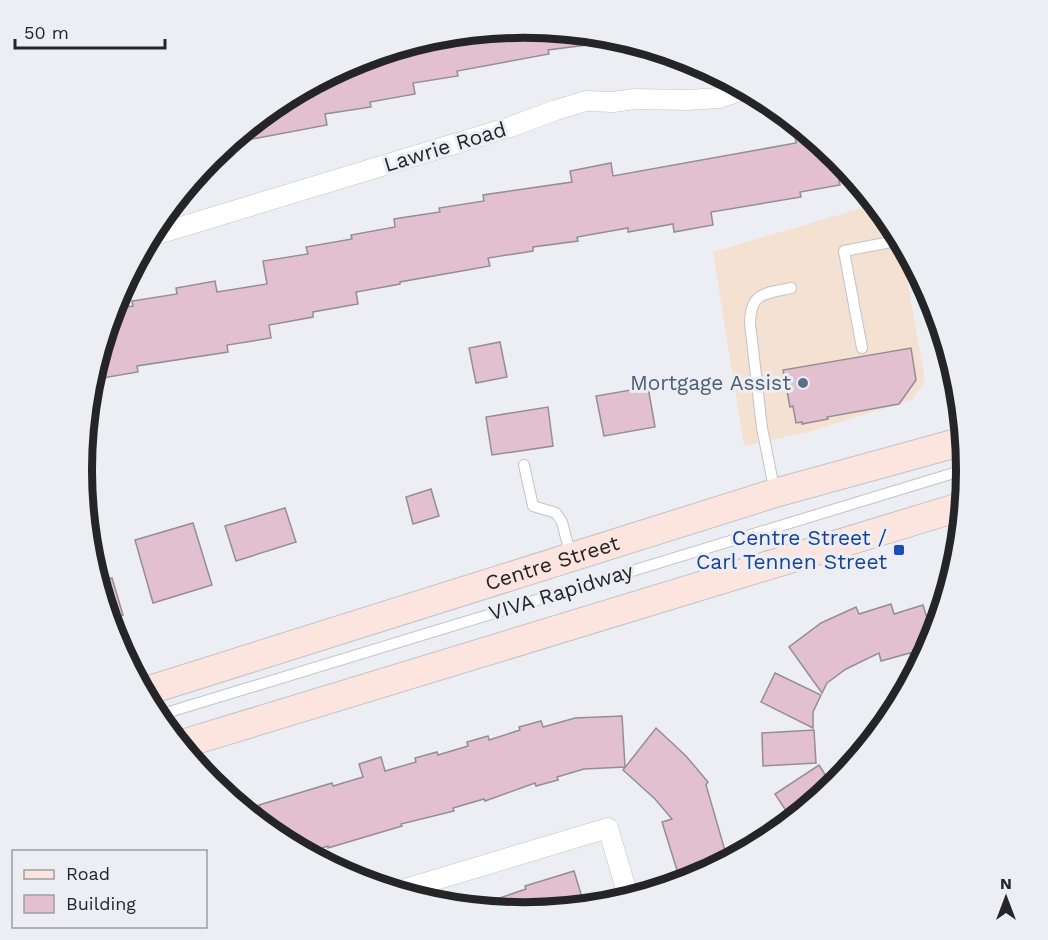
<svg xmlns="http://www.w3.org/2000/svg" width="1048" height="940" font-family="'Work Sans',sans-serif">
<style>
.commercial{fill:#f4e1d1}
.building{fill:#e2c0d0;stroke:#948e91;stroke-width:1.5}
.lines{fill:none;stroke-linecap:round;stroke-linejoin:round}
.service-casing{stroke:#c2c2c8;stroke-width:12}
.minor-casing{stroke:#c2c2c8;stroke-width:21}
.secondary-casing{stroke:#c2c2c8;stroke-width:30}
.service{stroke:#fff;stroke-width:10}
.minor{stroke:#fff;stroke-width:20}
.secondary{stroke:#fce5df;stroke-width:28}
.service-dot{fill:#5c6f8a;stroke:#edeef4;stroke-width:2}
.transit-dot{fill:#1a4fb4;stroke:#edeef4;stroke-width:2}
.labels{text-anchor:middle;stroke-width:6;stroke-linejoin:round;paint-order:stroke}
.street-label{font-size:21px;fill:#252528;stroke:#edeef4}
.service-label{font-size:21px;fill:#4e5e75;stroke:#edeef4;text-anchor:end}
.transit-label{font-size:21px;fill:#164399;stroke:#edeef4;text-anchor:end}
.rim{fill:none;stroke:#252528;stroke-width:8}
</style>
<rect width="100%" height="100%" fill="#edeef4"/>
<polygon class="commercial" points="876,204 893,224 900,239 925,380 913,399 809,432 744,446 713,252"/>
<g class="building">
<polygon points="524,27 610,36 610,42 548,50 549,54 457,71 458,76 413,83 415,94 370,102 371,107 325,114 327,125 226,144 278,101 355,61 438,35"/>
<polygon points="809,134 837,157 855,178 839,181 840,185 800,192 801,197 711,212 713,225 674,232 673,224 628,232 628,228 577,237 578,241 533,247 533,251 488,258 490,266 400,282 400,284 356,292 358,304 313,312 313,317 269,325 271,338 227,345 228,352 137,366 138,372 97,379 95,365 112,309 133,306 132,301 177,294 176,288 215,281 217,292 267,284 263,261 308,254 306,247 352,239 351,235 395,227 394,219 440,212 439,208 484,201 483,195 572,182 570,171 611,163 613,176 796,143 795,136"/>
<polygon points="500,342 507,377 476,383 469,348"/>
<polygon points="911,348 916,380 899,404 827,417 828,419 802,424 802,422 796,423 793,406 790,407 783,370"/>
<polygon points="648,387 655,427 604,436 596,396"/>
<polygon points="548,407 553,446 492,455 486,417"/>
<polygon points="431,489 439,516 413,524 406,497"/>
<polygon points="285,508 296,542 236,561 225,526"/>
<polygon points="193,523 212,585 153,603 135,540"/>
<polygon points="112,578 123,615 109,620 97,582"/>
<polygon points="891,604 894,614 923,605 926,615 942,610 933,640 923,659 913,662 910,653 881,661 879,653 846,669 827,683 822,693 789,647 821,623 856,607 859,614"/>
<polygon points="775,673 821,695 813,712 813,728 761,702"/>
<polygon points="622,716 625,767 584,769 557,777 558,780 536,786 535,783 485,801 484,799 453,808 454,811 401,824 402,826 328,848 328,846 305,853 278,838 246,812 260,808 259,805 332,783 333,786 363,777 359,764 381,757 385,771 416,762 415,758 437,752 438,755 468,746 467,742 488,736 489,740 520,730 519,727 541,721 543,727 575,718"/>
<polygon points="656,728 686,756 708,782 706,785 728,861 693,879 681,883 662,822 672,819 655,799 623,770"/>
<polygon points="814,730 816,763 763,766 762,733"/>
<polygon points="819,765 833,787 792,820 775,794"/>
<polygon points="574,871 585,907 524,913 470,908 526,889 525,886"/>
</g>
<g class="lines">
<defs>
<g id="service">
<polyline points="862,348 844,251 901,240"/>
<polyline points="524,465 533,506 556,513 562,522 571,557"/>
<path d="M775 493 762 428 750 323C751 292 764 294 791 288"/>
<polyline points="156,716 967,469"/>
</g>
<g id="minor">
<polyline points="148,237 510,127 556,110 586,101 613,102 634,99 688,100 719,98 746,89"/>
<polyline points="957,380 959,392"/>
<polyline points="395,892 608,828 629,899"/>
</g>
<g id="secondary">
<path id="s1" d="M143 692 775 493 964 441"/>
<polyline points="179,745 963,506"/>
</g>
</defs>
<use href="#service" class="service-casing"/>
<use href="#minor" class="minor-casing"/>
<use href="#secondary" class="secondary-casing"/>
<use href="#service" class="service"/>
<use href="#minor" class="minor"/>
<use href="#secondary" class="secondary"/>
</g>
<circle class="service-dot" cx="803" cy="383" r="6"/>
<rect class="transit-dot" x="893" y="544" width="12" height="12" rx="3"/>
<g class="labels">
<g class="street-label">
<text transform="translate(445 147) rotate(-17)" y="7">Lawrie Road</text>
<text dy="7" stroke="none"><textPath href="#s1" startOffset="429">Centre Street</textPath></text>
<text transform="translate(561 592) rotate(-17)" y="7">VIVA Rapidway</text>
</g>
<g class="service-label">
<text x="791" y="390">Mortgage Assist</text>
</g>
<g class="transit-label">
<text x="887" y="545">Centre Street /<tspan x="887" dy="24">Carl Tennen Street</tspan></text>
</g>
</g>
<path d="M0 0H1048V940H0ZM92 470a432 432 0 1 1 864 0a432 432 0 1 1-864 0Z" fill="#edeef4" fill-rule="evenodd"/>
<path class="rim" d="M92 470a432 432 0 1 1 864 0a432 432 0 1 1-864 0Z"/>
<rect x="12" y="850" width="195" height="78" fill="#edeef4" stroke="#9d9ea2" stroke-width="1.5"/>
<rect x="24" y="870" width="30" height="9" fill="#fce5df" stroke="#9d9ea2" stroke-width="1.5"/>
<text x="66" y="880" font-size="18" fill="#252528">Road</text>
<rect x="24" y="895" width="30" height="18" fill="#e2c0d0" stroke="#9d9ea2" stroke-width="1.5"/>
<text x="66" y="910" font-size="18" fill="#252528">Building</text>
<g transform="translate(1006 898)" stroke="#edeef4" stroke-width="4.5" paint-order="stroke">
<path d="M0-4.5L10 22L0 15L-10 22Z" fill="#252528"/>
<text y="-9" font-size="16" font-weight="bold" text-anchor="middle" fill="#252528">N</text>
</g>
<path d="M15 39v9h150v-9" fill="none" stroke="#252528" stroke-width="3"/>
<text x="24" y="39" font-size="18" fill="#252528" stroke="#edeef4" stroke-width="4.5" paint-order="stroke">50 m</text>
</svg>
